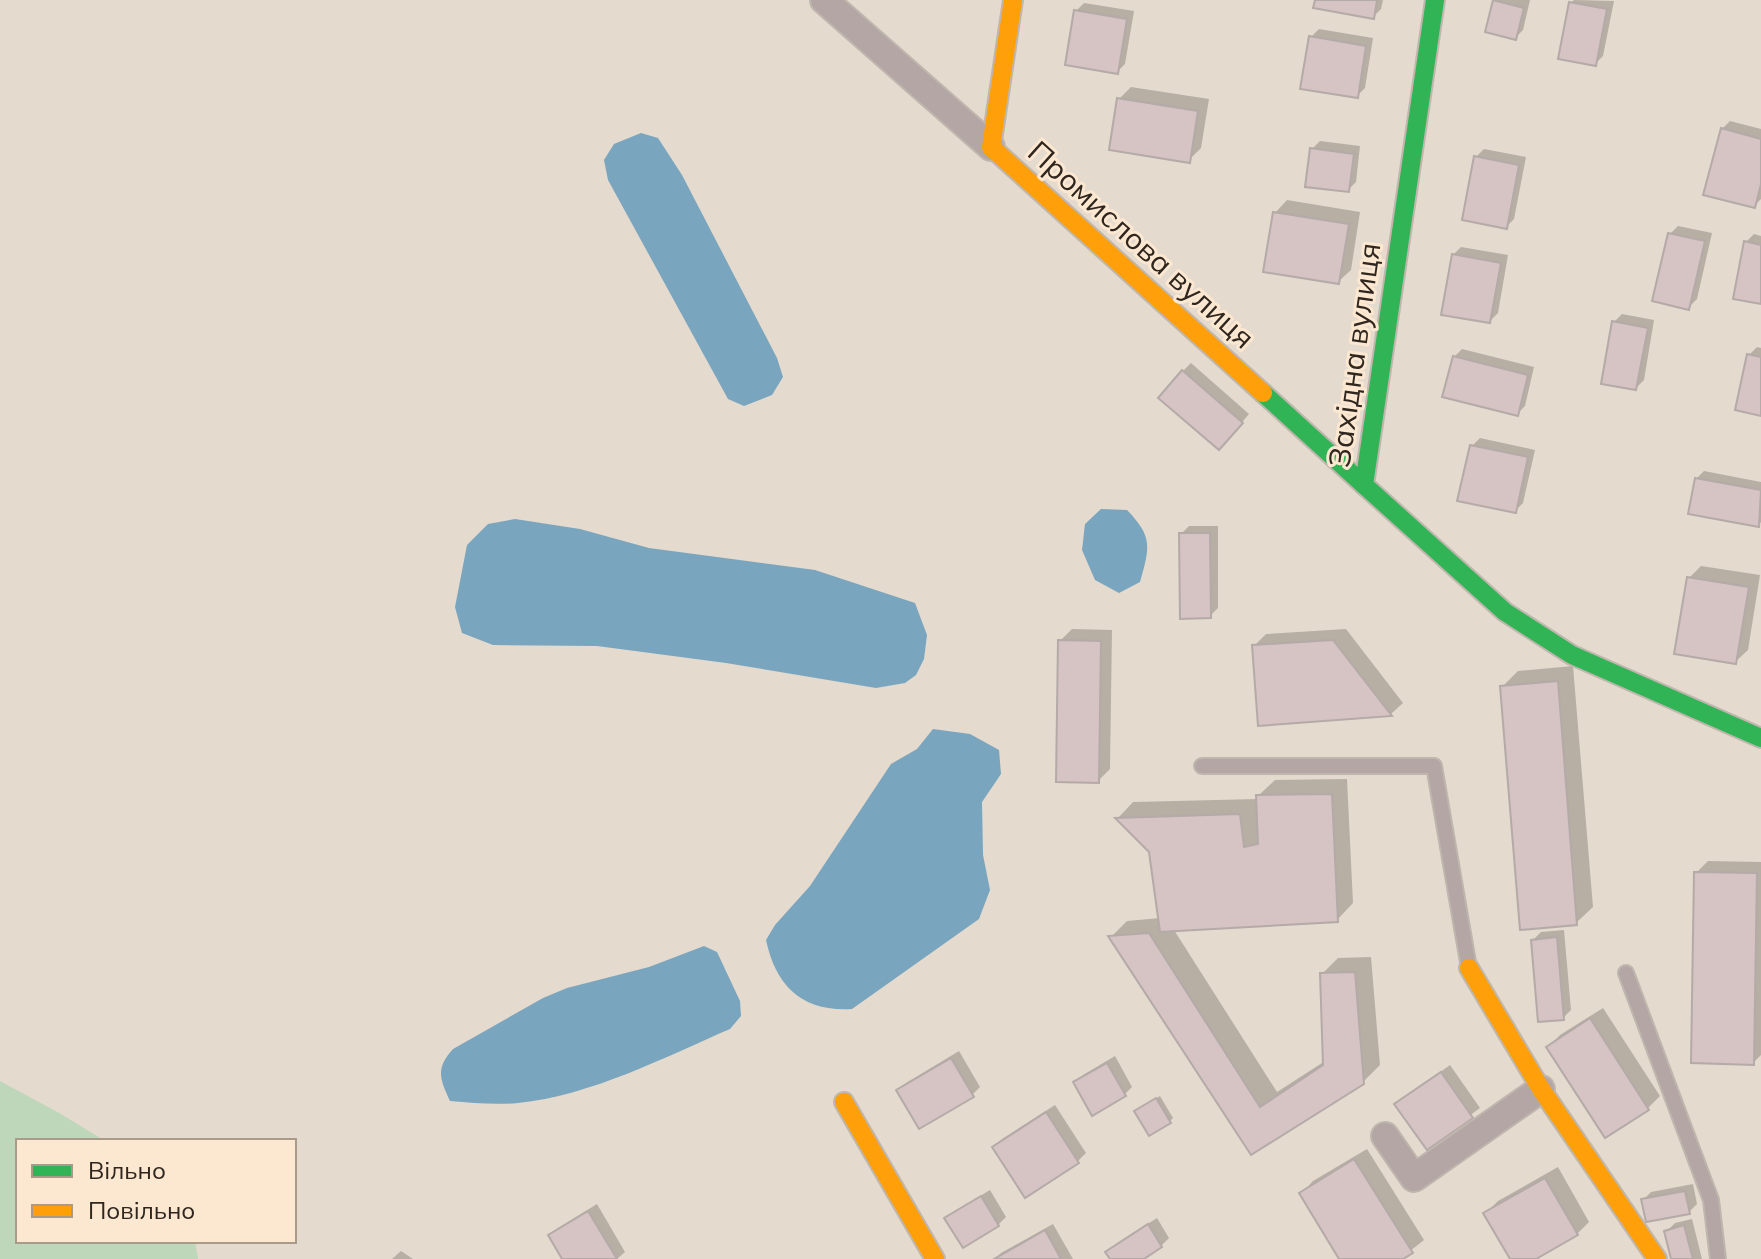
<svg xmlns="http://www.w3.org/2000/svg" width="1761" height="1259" font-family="Mulish,sans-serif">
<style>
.green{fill:#bed6ba}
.water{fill:#79a5be}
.shadow{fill:#0003}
.building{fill:#d6c3c4;stroke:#b4aaa7;stroke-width:2}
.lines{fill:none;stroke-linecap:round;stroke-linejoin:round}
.lane-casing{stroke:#bfb6ad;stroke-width:18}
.street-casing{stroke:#bfb6ad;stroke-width:30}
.fast-casing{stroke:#bfb6ad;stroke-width:22}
.slow-casing{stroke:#bfb6ad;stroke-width:22}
.lane{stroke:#b3a6a5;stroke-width:14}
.street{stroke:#b3a6a5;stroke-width:26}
.fast{stroke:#30b455;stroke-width:18}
.slow{stroke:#ff9f0a;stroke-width:18}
.labels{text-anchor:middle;stroke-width:6;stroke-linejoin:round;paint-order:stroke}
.street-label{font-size:30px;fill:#2f271f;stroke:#fce7d1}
</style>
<rect width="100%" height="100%" fill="#e5dace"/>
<polygon class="green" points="0,1081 61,1114 105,1141 18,1141 18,1241 195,1241 198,1259 0,1259"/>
<g class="water">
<polygon points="641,133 658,138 682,175 777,358 783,377 772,395 744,406 728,399 608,180 604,160 614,144"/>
<path d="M1101 509 1127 510C1153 537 1150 547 1140 582L1119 593 1095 580 1082 550 1085 524Z"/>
<polygon points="515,519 580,529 649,548 815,570 915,603 927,635 924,659 916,675 905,683 876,688 726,663 597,646 493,645 462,633 455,607 467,545 488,524"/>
<path d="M933 729 970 734 999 750 1001 774 982 802 983 855 990 890 979 919 852 1009C803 1012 776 987 766 940L775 925 810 886 891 764 917 749Z"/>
<path d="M704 946 717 952 740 1001 741 1016 730 1029C665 1057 590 1096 518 1103 496 1105 473 1103 450 1101 440 1079 435 1069 453 1049L543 998 567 988 649 967Z"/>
</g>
<g class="shadow">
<polygon points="1317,0 1383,0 1381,9 1373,17"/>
<polygon points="1495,0 1530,0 1523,30 1515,38"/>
<polygon points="1574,0 1614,1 1603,56 1595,64 1571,3"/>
<polygon points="1084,3 1134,11 1125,64 1117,72 1076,11"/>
<polygon points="1319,29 1373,38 1365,88 1357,96 1311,37"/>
<polygon points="1131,87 1209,99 1201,148 1189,160 1119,99"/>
<polygon points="1730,121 1761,129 1761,199 1754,206 1722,129"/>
<polygon points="1320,141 1360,146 1356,182 1348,190 1312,149"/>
<polygon points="1484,149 1526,157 1514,219 1506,227 1476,157"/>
<polygon points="1287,200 1360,212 1351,270 1338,282 1275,213"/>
<polygon points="1678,226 1712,233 1697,299 1689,307 1670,234"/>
<polygon points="1754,234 1761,236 1761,302 1746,242"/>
<polygon points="1461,247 1508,255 1498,313 1490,321 1453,255"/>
<polygon points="1622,314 1654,320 1644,380 1636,388 1614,322"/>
<polygon points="1757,347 1761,348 1761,414 1749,355"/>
<polygon points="1462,349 1534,367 1525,406 1517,414 1454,357"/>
<polygon points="1191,363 1249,414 1227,440 1183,371"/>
<polygon points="1480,438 1535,450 1523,503 1515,511 1472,446"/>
<polygon points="1704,471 1761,482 1761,522 1758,525 1696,479"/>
<polygon points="1189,526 1218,526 1218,608 1210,616 1181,534"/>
<polygon points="1701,566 1760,575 1748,650 1735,662 1689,578"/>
<polygon points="1072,629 1112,630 1110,769 1098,781 1060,641"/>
<polygon points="1346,629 1403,703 1391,714 1260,723 1254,646 1266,634"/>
<polygon points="1573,666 1593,907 1576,923 1502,687 1518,671"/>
<polygon points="1347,779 1353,903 1337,920 1174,930 1277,1092 1325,1061 1322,974 1338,958 1371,957 1380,1065 1363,1082 1252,1153 1111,937 1127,921 1160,918 1150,851 1118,818 1133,802 1258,799 1258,796 1275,780"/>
<polygon points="1708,861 1761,862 1761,1055 1753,1063 1696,873"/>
<polygon points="1564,930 1571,1010 1563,1018 1533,940 1541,932"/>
<polygon points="1603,1008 1660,1096 1648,1108 1548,1047 1560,1035"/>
<polygon points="959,1051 980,1087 972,1095 898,1090 906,1083"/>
<polygon points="1115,1056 1132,1087 1124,1095 1075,1083 1083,1075"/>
<polygon points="1450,1065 1480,1108 1427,1147 1397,1104"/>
<polygon points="1160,1096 1173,1118 1170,1121 1140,1108"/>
<polygon points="1055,1105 1086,1153 1078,1161 1026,1195 995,1147 1002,1139"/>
<polygon points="1367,1149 1424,1240 1400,1259 1341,1259 1301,1194 1313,1181"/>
<polygon points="1558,1167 1589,1222 1577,1234 1532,1259 1512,1259 1486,1213 1498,1201"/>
<polygon points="1693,1184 1697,1204 1689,1212 1643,1200 1651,1192"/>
<polygon points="990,1190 1006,1217 998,1225 947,1218 955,1211"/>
<polygon points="597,1204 625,1252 617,1259 564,1259 550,1235 558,1228"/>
<polygon points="1157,1218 1169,1238 1161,1246 1140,1259 1113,1259 1108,1252 1116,1244"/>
<polygon points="1692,1219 1702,1259 1674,1259 1667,1231 1675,1223"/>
<polygon points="1053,1224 1073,1259 995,1259 1001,1253"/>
<polygon points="401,1251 413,1259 392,1259"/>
</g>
<g class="building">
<polygon points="1315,0 1377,0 1374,19 1313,8"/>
<polygon points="1493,0 1524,8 1516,40 1485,32"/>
<polygon points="1569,2 1607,9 1596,66 1558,59"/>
<polygon points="1074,10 1127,19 1118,74 1065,65"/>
<polygon points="1309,36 1366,46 1358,98 1300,89"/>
<polygon points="1117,98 1198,111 1190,163 1109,150"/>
<polygon points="1721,128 1761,139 1761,184 1755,208 1703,195"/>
<polygon points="1310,148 1354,154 1349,192 1305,187"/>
<polygon points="1474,156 1519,165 1507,229 1462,220"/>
<polygon points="1273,212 1349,224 1339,284 1263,272"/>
<polygon points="1668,233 1705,241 1689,310 1652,301"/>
<polygon points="1744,241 1761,245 1761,304 1733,299"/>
<polygon points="1452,254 1501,263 1490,323 1441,315"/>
<polygon points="1612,321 1648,328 1636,390 1601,384"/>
<polygon points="1747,354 1761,357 1761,416 1735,410"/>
<polygon points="1453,356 1528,375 1518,416 1442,397"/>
<polygon points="1182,370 1243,423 1219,450 1158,398"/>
<polygon points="1470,445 1528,457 1516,513 1457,501"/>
<polygon points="1695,478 1761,490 1759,527 1688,514"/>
<polygon points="1179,533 1210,533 1211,618 1180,619"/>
<polygon points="1687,577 1749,587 1736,664 1674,654"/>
<polygon points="1058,640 1101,641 1099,783 1056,782"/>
<polygon points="1333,640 1392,716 1258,726 1252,645"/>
<polygon points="1558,681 1577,925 1520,930 1500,686"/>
<polygon points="1332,794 1338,922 1160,932 1149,852 1115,818 1240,814 1244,847 1258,844 1256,795"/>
<polygon points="1694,872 1757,873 1754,1065 1691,1063"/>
<polygon points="1149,933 1260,1107 1323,1065 1320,973 1355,972 1364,1084 1251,1155 1108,936"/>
<polygon points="1557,937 1564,1020 1538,1022 1531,940"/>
<polygon points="1590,1018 1649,1110 1605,1138 1546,1047"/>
<polygon points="951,1058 974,1097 919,1129 896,1090"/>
<polygon points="1107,1063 1126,1096 1092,1116 1073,1082"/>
<polygon points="1441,1072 1473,1118 1427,1150 1394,1104"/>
<polygon points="1156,1098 1171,1123 1149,1136 1134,1111"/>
<polygon points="1046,1112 1079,1163 1025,1198 992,1147"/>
<polygon points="1354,1159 1413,1253 1403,1259 1339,1259 1299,1193"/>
<polygon points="1545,1178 1578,1235 1536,1259 1510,1259 1483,1213"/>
<polygon points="1685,1191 1690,1214 1646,1222 1641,1199"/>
<polygon points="981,1196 999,1226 963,1248 944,1218"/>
<polygon points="588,1211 617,1259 562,1259 548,1235"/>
<polygon points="1148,1224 1162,1247 1144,1259 1110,1259 1105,1252"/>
<polygon points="1684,1225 1693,1259 1671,1259 1664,1231"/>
<polygon points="1045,1230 1061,1259 994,1259"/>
</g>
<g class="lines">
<defs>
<g id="lane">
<polyline points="1202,766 1434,766 1469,968"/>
<polyline points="1626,973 1711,1200 1718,1259"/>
</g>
<g id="street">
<polyline points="824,0 991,147"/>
<polyline points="1385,1136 1414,1178 1541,1089"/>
</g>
<g id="fast">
<polyline points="1435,0 1364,485 1505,612 1572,655 1761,738"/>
<polyline points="1263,393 1364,485"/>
</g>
<g id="slow">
<polyline points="1013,0 991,147 1263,393"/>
<polyline points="1469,968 1541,1089 1657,1259"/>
<polyline points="844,1102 935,1259"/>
</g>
</defs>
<use href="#lane" class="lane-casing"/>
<use href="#street" class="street-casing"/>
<use href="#fast" class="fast-casing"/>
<use href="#slow" class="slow-casing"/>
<use href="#lane" class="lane"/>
<use href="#street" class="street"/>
<use href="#fast" class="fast"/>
<use href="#slow" class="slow"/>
</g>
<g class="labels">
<g class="street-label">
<text transform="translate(1141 245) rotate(42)" y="10">Промислова вулиця</text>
<text transform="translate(1355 355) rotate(-82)" y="10">Західна вулиця</text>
</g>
</g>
<rect x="16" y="1139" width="280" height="104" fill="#fce7d1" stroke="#aa9a8a" stroke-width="2"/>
<rect x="32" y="1165" width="40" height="12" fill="#30b455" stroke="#aa9a8a" stroke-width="2"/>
<text x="88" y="1179" font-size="24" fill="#2f271f">Вільно</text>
<rect x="32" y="1205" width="40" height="12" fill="#ff9f0a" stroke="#aa9a8a" stroke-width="2"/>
<text x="88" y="1219" font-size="24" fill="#2f271f">Повільно</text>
</svg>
